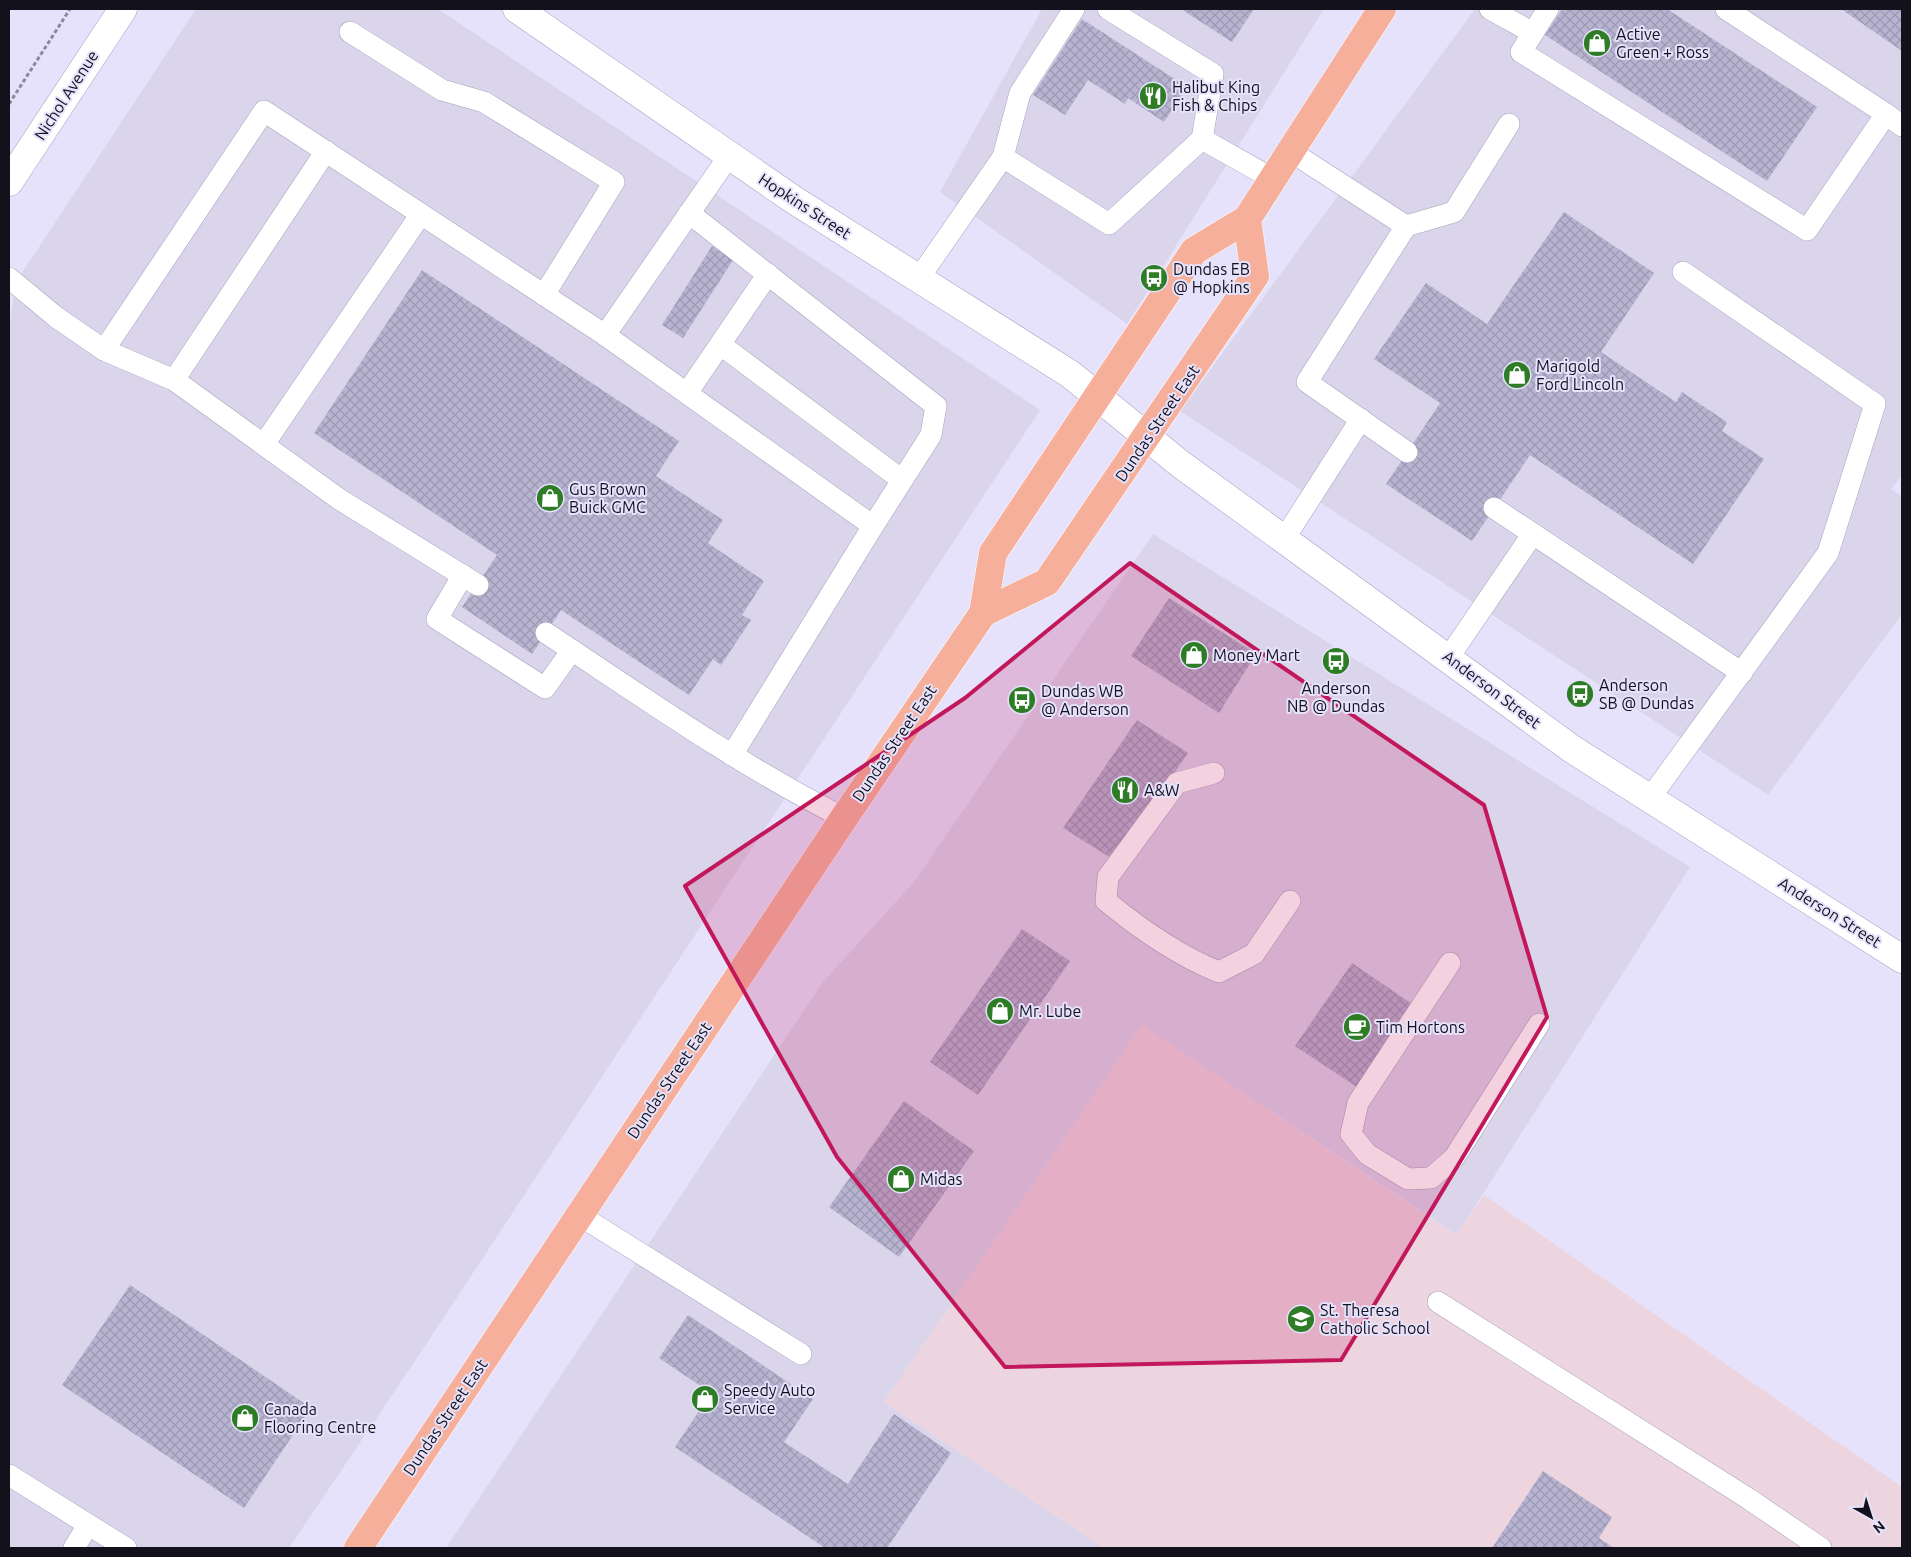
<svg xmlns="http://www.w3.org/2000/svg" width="1911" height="1557" font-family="Ubuntu,sans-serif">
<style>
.commercial{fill:#dad5ea}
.education{fill:#edd5df}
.building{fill:url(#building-cross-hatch)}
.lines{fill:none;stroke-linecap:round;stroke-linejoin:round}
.service-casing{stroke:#a6a1bf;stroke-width:22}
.minor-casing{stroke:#a6a1bf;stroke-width:29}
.secondary-casing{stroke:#a6a1bf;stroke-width:29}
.primary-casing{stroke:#fff;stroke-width:29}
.path{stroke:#8c899c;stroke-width:3;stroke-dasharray:4 2.5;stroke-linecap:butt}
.service{stroke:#fff;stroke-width:21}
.minor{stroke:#fff;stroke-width:28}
.secondary{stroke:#fff;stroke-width:28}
.primary{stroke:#f5af9b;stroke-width:28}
.marked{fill:#c2185b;fill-opacity:0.2;stroke:#c2185b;stroke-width:4;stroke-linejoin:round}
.labels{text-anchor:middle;stroke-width:4;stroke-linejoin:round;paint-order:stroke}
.poi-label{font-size:16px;fill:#13111b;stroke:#e6e2fc;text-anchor:start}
.street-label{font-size:16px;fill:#13111b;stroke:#e6e2fc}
</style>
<defs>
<pattern id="building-cross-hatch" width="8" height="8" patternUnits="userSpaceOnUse" patternTransform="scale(1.25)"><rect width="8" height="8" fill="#b7b3d1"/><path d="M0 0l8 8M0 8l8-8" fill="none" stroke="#9c99b3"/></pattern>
</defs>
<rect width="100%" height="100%" fill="#e6e2fc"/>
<g class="commercial">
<polygon points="196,9 438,9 1040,410 425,1346 289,1548 9,1548 9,329 16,282"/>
<polygon points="1042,9 1324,9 1127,324 940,192"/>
<polygon points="1475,9 1841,9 1902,50 1902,475 1891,489 1902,497 1902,614 1768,795 1180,411"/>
<polygon points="1153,534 1690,867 1457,1235 1142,1025 884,1402 1104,1548 446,1548 823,982 914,882"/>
</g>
<polygon class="education" points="1142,1025 1456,1235 1484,1195 1902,1487 1902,1548 1104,1548 884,1402"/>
<g class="building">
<polygon points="1181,9 1254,9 1232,42"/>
<polygon points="1562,9 1667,9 1817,107 1767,181 1545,35"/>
<polygon points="1841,9 1902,9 1902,51"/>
<polygon points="1082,19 1187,87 1164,122 1128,98 1125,104 1088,80 1065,115 1033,95"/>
<polygon points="1564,212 1654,273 1601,352 1676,402 1682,392 1727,422 1722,431 1764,459 1693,564 1530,455 1472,541 1386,484 1440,403 1374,359 1426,283 1487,324"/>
<polygon points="712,246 733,260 683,338 662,325"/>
<polygon points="422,270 679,441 656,476 723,520 708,543 764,581 742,615 751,620 721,665 713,659 689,695 561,610 532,654 462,607 497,555 314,433"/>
<polygon points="1169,598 1256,654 1219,713 1131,656"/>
<polygon points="1137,720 1188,753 1114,860 1063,828"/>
<polygon points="1022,929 1070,961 978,1095 930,1062"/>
<polygon points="1352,963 1418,1008 1363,1091 1295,1046"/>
<polygon points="904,1101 974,1151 899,1257 829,1207"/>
<polygon points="130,1285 311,1408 244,1508 62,1385"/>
<polygon points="688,1315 813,1399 784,1442 848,1484 894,1414 951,1453 887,1548 825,1548 675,1447 711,1393 659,1358"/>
<polygon points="1543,1471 1612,1517 1599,1538 1614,1548 1492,1548"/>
</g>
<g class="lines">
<defs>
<g id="service">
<polyline points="1108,9 1213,74 1202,139"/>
<polyline points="1490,9 1533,33"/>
<polyline points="1548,9 1521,52 1807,230 1886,114 1726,9"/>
<polyline points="350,32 442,90 484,102 614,182 544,295"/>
<polyline points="1886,114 1902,126"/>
<polyline points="1290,151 1406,226 1307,382 1407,452"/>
<polyline points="1003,157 1020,93 1074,9"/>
<polyline points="689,213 936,406 931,435 873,526"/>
<polyline points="1406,226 1454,212 1509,124"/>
<polyline points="9,278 56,317 104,350 174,380 339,499 478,585"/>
<polyline points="919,278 1003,157 1109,224 1202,139 1273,179"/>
<polyline points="605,335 729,156"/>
<polyline points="721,345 902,480"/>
<polyline points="104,350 264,111 605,335 873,526 732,755"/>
<polyline points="174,380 326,151"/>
<polyline points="687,393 768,274"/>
<polyline points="264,444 421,214"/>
<polyline points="1494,508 1742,673"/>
<polyline points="1284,539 1361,419"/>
<polyline points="463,575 437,619 545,688 572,650"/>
<path d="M546 633C643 697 739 765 844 818"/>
<polyline points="1449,657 1532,535"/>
<path d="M1214 773 1177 783 1108 877 1106 901C1140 929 1179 956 1219 972L1254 954 1290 901"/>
<polyline points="1650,798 1828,553 1875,404 1683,272"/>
<polyline points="1450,963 1358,1103 1351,1134 1367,1154 1408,1179 1431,1178 1454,1158 1539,1024"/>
<polyline points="579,1215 801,1354"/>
<polyline points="1438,1302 1749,1499 1821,1548"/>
<polyline points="9,1475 126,1548"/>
<polyline points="74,1548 88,1525"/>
</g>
<polyline id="minor" points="9,182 123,9"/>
<polyline id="secondary" points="517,9 794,200 1070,374 1179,463 1572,749 1902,959"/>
<g id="primary">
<polyline points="983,613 1047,582 1255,276 1247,219"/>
<polyline points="358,1548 844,818 983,613 993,553 1181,271 1194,251 1247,219 1382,9"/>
</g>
</defs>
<use href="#service" class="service-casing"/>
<use href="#minor" class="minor-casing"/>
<use href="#secondary" class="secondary-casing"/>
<use href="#primary" class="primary-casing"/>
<polyline class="path" points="9,104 70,9"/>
<use href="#service" class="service"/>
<use href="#minor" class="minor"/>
<use href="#secondary" class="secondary"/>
<use href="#primary" class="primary"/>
</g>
<path class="marked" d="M1130 563 1484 805 1547 1017 1341 1360 1005 1367 837 1157 685 886 965 698Z"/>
<defs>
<symbol id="shop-disc" viewBox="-11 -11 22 22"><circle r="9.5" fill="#2e7c26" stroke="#e6e2fc"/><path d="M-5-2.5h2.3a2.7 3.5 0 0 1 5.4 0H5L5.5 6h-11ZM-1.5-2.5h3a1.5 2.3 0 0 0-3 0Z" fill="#fff"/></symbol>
<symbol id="restaurant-disc" viewBox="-11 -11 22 22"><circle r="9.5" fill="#2e7c26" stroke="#e6e2fc"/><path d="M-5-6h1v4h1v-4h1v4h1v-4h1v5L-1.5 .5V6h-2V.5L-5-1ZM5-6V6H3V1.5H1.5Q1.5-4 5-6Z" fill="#fff"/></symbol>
<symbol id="bus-disc" viewBox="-11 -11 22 22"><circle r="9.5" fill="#2e7c26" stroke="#e6e2fc"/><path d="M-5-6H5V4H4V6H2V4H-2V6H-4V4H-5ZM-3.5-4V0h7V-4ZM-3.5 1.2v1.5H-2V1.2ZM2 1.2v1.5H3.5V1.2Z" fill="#fff"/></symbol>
<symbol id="cafe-disc" viewBox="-11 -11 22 22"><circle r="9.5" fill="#2e7c26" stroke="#e6e2fc"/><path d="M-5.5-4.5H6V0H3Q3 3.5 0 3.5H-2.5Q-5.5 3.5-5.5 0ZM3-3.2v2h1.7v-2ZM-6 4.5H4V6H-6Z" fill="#fff"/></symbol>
<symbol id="school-disc" viewBox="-11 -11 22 22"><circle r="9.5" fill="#2e7c26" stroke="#e6e2fc"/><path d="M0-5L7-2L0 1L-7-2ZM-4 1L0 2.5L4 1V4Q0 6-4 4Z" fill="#fff"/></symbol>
</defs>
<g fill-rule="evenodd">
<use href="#shop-disc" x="1581" y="27" width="32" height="32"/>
<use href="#restaurant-disc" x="1137" y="80" width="32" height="32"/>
<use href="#bus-disc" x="1138" y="262" width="32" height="32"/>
<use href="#shop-disc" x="1501" y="359" width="32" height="32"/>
<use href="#shop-disc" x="534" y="482" width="32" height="32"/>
<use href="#shop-disc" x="1178" y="639" width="32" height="32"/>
<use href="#bus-disc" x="1320" y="645" width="32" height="32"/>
<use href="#bus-disc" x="1564" y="678" width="32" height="32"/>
<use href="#bus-disc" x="1006" y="684" width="32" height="32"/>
<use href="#restaurant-disc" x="1109" y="774" width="32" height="32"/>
<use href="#shop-disc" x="984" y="995" width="32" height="32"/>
<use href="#cafe-disc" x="1341" y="1011" width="32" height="32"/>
<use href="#shop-disc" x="885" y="1163" width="32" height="32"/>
<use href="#school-disc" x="1285" y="1303" width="32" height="32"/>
<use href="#shop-disc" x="689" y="1383" width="32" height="32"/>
<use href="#shop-disc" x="229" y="1402" width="32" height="32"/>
</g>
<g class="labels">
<g class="poi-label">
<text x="1616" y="40">Active<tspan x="1616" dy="18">Green + Ross</tspan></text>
<text x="1172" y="93">Halibut King<tspan x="1172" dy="18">Fish &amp; Chips</tspan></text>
<text x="1173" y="275">Dundas EB<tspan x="1173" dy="18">@ Hopkins</tspan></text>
<text x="1536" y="372">Marigold<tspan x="1536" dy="18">Ford Lincoln</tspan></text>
<text x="569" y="495">Gus Brown<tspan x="569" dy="18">Buick GMC</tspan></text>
<text x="1213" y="661">Money Mart</text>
<text x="1599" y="691">Anderson<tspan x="1599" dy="18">SB @ Dundas</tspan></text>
<text x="1336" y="694" text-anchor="middle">Anderson<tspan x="1336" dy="18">NB @ Dundas</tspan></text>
<text x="1041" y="697">Dundas WB<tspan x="1041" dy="18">@ Anderson</tspan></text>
<text x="1144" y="796">A&amp;W</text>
<text x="1019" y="1017">Mr. Lube</text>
<text x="1376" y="1033">Tim Hortons</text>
<text x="920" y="1185">Midas</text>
<text x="1320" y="1316">St. Theresa<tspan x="1320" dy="18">Catholic School</tspan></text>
<text x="724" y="1396">Speedy Auto<tspan x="724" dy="18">Service</tspan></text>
<text x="264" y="1415">Canada<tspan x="264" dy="18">Flooring Centre</tspan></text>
</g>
<g class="street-label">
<text transform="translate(66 95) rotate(-57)" y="6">Nichol Avenue</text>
<text transform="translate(805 206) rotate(33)" y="6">Hopkins Street</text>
<text transform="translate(1157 423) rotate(-56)" y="6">Dundas Street East</text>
<text transform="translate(1492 689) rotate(37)" y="6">Anderson Street</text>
<text transform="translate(894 743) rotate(-56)" y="6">Dundas Street East</text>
<text transform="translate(1830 912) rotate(32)" y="6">Anderson Street</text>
<text transform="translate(669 1080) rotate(-56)" y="6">Dundas Street East</text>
<text transform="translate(445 1417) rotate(-56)" y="6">Dundas Street East</text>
</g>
</g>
<rect width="1911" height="1557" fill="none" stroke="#13111b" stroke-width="20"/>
<g transform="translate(1871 1517) rotate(141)" stroke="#e6e2fc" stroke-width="4" paint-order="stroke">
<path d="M0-4L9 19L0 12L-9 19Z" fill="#13111b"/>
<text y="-8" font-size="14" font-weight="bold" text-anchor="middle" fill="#13111b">N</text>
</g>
</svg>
